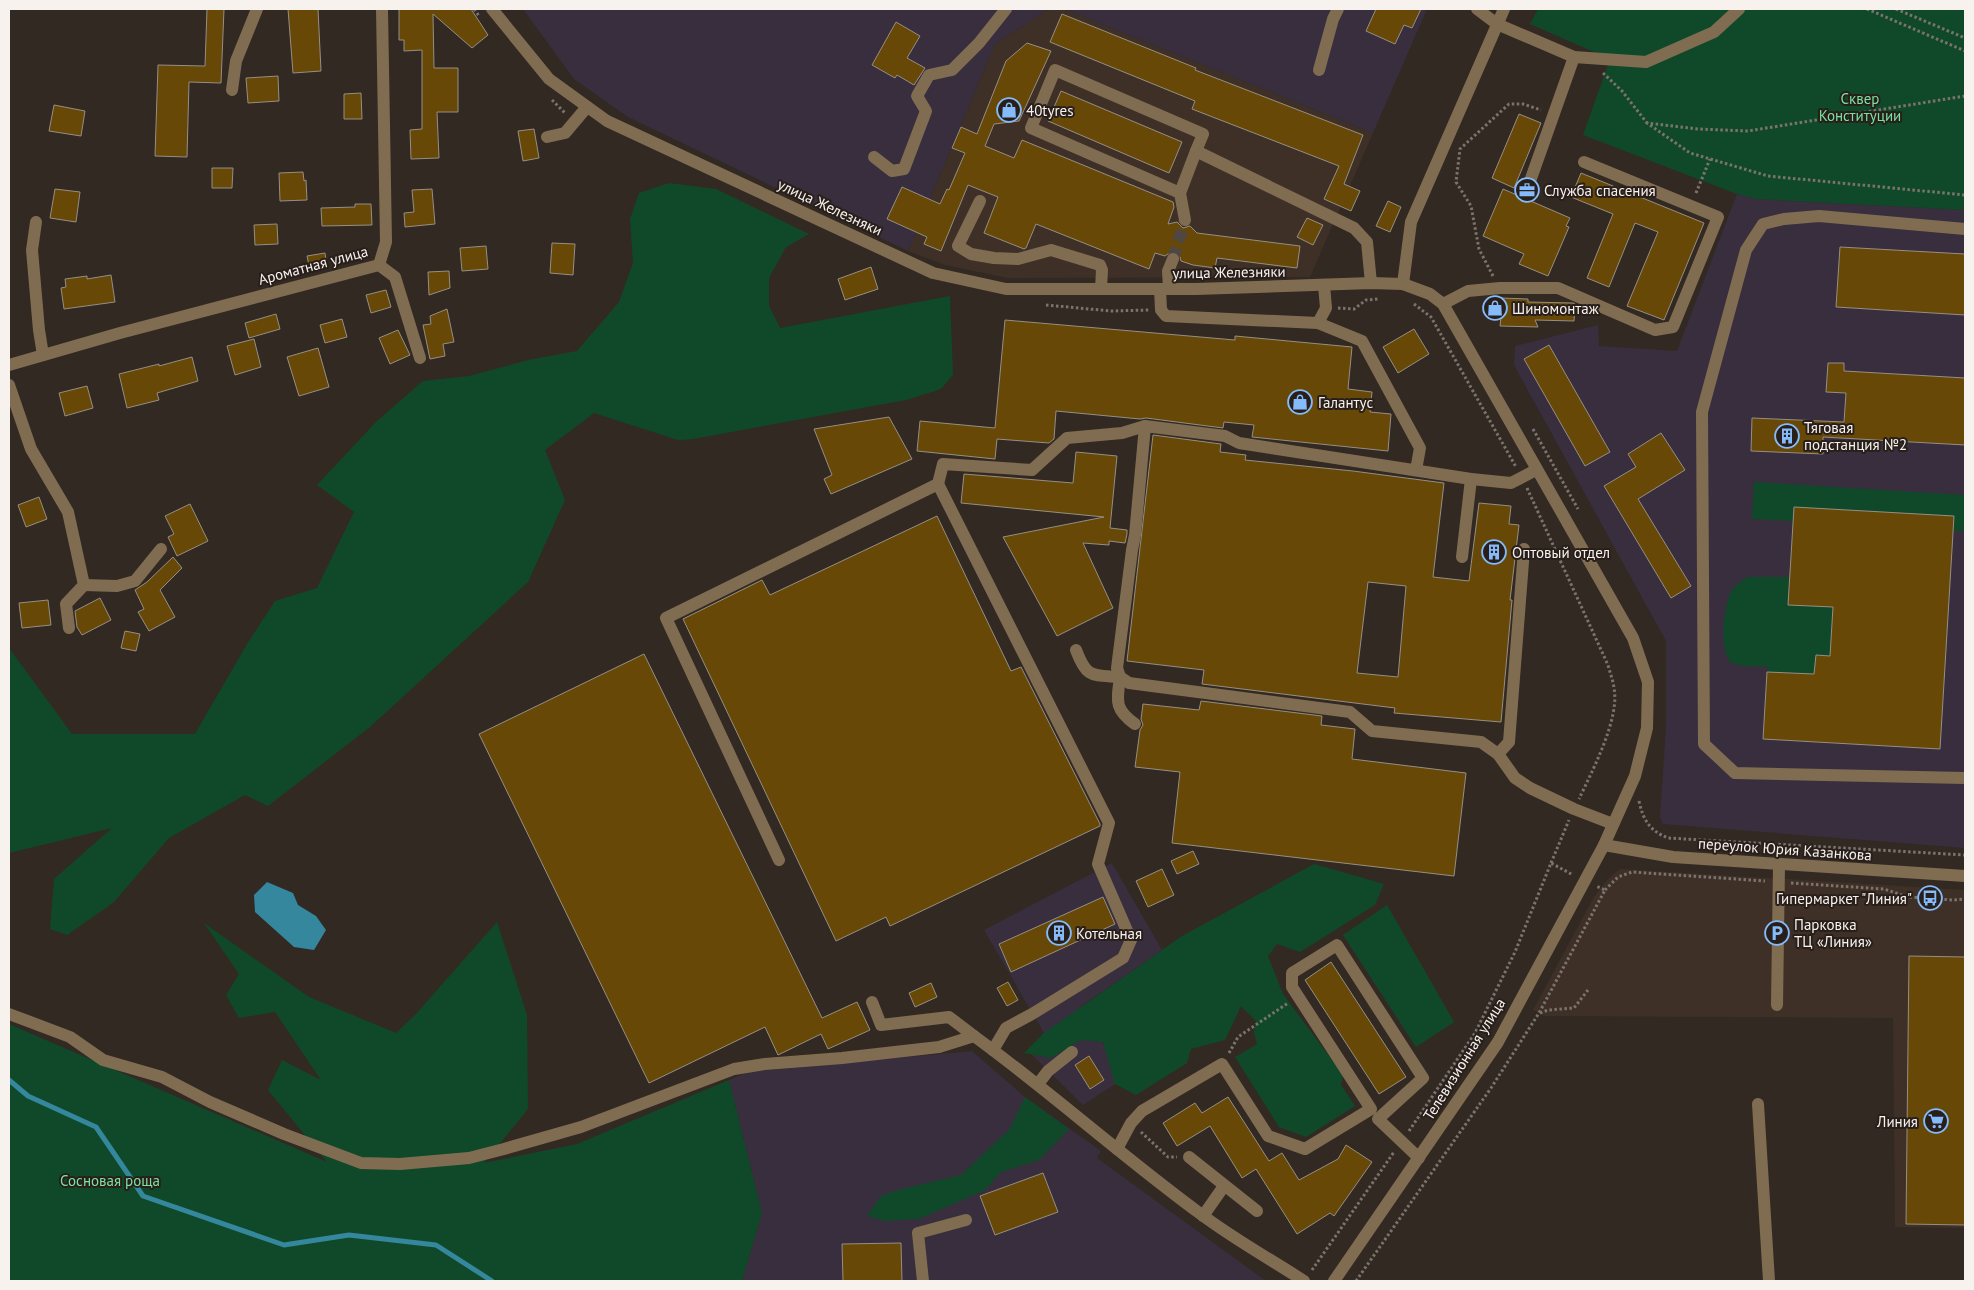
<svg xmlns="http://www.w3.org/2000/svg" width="1974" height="1290" font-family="'PT Sans',sans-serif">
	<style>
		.built { fill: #3f3027 }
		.industrial { fill: #382e3e }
		.green { fill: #104929 }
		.water { fill: #34879c }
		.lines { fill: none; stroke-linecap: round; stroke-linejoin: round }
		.stream { stroke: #34879c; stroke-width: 5 }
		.building { fill: #674807; stroke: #958f84; fill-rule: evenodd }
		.minor-tunnel { stroke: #504741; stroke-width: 12; stroke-dasharray: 12 6; stroke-linecap: butt }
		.path { stroke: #7b746e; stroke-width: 3; stroke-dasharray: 2.5 2.5; stroke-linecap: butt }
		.minor { stroke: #806d51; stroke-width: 12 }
		.labels { text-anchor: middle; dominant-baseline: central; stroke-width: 4; stroke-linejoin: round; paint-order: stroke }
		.park-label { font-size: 15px; fill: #7ae2a0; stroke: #281f1a }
		.poi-label { font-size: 15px; fill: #f8f2ee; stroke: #281f1a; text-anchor: start }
		.street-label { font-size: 15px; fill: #f8f2ee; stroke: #281f1a }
	</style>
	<rect width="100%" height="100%" fill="#322923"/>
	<g class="built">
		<polygon points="1049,9 1064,9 1373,133 1310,277 1008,278 945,265 908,251 995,44"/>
		<polygon points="1620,869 1965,890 1965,1228 1895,1227 1893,1018 1544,1016 1533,1010 1594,897 1607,880"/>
	</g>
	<g class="industrial">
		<polygon points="523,9 1049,9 995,44 908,251 628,117 574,79"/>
		<polygon points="1064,9 1427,9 1373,133"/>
		<polygon points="1737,194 1756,199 1965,210 1965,848 1663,824 1660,817 1666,728 1666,641 1514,365 1515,346 1598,325 1599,346 1677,351"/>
		<polygon points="1112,863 1162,950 1079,1008 1126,1077 1083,1105 1032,1055 1044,1033 984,930"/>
		<polygon points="972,1051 1025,1097 1101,1151 1097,1158 1266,1281 742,1281 762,1213 729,1080 748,1072"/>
	</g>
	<g class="green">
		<polygon points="1538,9 1965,9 1965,210 1756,199 1737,194 1583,135 1610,59 1530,24"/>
		<polygon points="669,183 716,189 809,234 786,247 769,278 769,306 780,328 950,296 953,375 941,389 906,400 693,439 678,440 594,413 545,450 565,500 528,582 370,727 268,806 245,795 169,838 113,903 67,935 50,929 54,879 112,828 9,853 9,648 72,734 195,734 247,644 275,601 317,588 354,512 317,485 376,422 423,381 469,376 528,360 577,351 619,302 633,263 630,219 639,193"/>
		<polygon points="1754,482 1965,495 1965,531 1953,531 1953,516 1794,507 1793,521 1752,519"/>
		<path d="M1747,577H1789L1788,604L1833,607L1830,656L1816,655L1814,674L1767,672L1769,667C1758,666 1743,667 1734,664C1717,658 1724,602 1732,590C1735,585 1742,581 1747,577Z"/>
		<polygon points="1314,864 1384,884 1375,905 1300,952 1277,944 1268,956 1283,994 1343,1075 1341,1085 1355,1106 1306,1137 1279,1127 1235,1057 1257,1044 1254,1032 1256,1021 1241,1006 1225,1040 1191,1049 1187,1063 1136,1095 1115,1084 1103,1042 1081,1040 1051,1058 1024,1053 1044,1033 1182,936"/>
		<polygon points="1387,905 1454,1022 1416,1047 1343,935"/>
		<polygon points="497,922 527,1015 528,1109 484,1163 577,1144 729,1080 762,1213 742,1281 9,1281 9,1024 327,1162 268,1090 282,1060 321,1080 275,1012 239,1018 226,995 239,974 204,923 309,997 396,1033 416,1014"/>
		<polygon points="1025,1097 1069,1129 1039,1160 1001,1172 985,1190 919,1219 886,1221 867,1216 881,1196 902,1189 961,1175 1009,1130"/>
	</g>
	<polygon class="water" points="267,882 293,893 298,905 316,916 326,930 314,950 294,947 255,912 254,895"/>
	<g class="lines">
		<polyline class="stream" points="9,1080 28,1096 96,1127 143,1196 284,1245 349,1235 436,1245 492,1281"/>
	</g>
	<g class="building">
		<polygon points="207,9 224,9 221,83 189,82 187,157 155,156 158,65 205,66"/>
		<polygon points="288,9 318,9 321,71 293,73"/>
		<polygon points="399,9 471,9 488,35 472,48 433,14 434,68 458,68 458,112 437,112 439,158 411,159 410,130 422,129 422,50 404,51 404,40 399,40"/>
		<polygon points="1376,9 1421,9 1412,28 1404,25 1395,44 1366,31"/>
		<polygon points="1062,14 1196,68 1195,70 1363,135 1344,184 1360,191 1351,211 1324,199 1339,166 1192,109 1195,101 1050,42"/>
		<polygon points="896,22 920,36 907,58 925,68 914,85 897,75 895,78 872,65"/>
		<polygon points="1027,43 1051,51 1019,121 994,124 985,146 1014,158 1022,140 1173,202 1174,207 1168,224 1177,222 1183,228 1190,226 1197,233 1300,246 1297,268 1217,258 1215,268 1193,265 1181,261 1179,254 1172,251 1165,256 1155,253 1149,269 1036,224 1026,248 1024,249 984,233 998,197 968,185 941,251 924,244 927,237 887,219 902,187 940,204 947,189 949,190 965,153 952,148 961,127 977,134 1006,61"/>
		<polygon points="278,76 279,101 248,103 246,78"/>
		<polygon points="1061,91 1182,142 1169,173 1048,121"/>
		<polygon points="361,93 362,119 344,119 344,94"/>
		<polygon points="54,105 85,111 81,136 49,131"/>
		<polygon points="1519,114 1541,123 1514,188 1492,178"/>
		<polygon points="534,129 539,158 523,161 518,131"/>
		<polygon points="212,168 233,168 232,188 212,188"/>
		<polygon points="303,172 304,181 306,180 307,200 280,201 279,173"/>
		<polygon points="1581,173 1704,223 1664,320 1627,306 1658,232 1635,223 1609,287 1587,278 1613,214 1571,197"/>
		<polygon points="55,189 80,192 76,222 50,218"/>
		<polygon points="432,189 435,224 405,227 404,213 414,212 412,190"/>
		<polygon points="1503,189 1570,218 1566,226 1569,227 1548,276 1519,264 1524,254 1483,236"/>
		<polygon points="1388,201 1401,207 1390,232 1376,226"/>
		<polygon points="355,204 371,204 372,225 322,226 321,208 355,207"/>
		<polygon points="1307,218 1323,225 1313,245 1297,237"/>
		<polygon points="277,224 278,244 255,245 254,225"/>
		<polygon points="552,243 575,244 573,275 550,273"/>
		<polygon points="486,246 488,269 462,271 460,248"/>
		<polygon points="1840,247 1965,254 1965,315 1836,307"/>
		<polygon points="325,253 327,267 310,270 307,256"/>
		<polygon points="871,267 878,289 845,300 838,279"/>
		<polygon points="449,271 450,288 429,295 428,272"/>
		<polygon points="111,275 115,302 64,309 61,288 66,287 65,279 87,276 87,279"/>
		<polygon points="386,290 391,307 371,313 366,295"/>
		<polygon points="1501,298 1528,299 1528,302 1573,303 1575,304 1574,321 1535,320 1538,327 1500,326 1501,317 1491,316 1492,299 1501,300"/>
		<polygon points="447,309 454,342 443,344 445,356 430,359 423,325 431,324 430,316"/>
		<polygon points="276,314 280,329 249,338 245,323"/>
		<polygon points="342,319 347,337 325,343 320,325"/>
		<polygon points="1005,320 1235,340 1235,336 1352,347 1348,389 1372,392 1370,412 1391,414 1388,451 1252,437 1254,425 1224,422 1223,428 1146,418 1140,419 1056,411 1054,439 1049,443 997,439 995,459 917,451 920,421 995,428"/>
		<polygon points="1414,329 1429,354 1398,373 1383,347"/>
		<polygon points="398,330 410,355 390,364 379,338"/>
		<polygon points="254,339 261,367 235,375 227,346"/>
		<polygon points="1549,345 1610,452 1585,466 1524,359"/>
		<polygon points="318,348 329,387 299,396 287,357"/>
		<polygon points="192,357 198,381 157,393 159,400 127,408 119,374 159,364 159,366"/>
		<polygon points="1828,363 1844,363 1844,371 1965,378 1965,445 1823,437 1823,454 1751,451 1752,418 1844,422 1846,393 1826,392"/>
		<polygon points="87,386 93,408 65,416 59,393"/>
		<polygon points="889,417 912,459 831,494 824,479 832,475 814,429"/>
		<polygon points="1661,433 1685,470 1638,499 1691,586 1671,598 1604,486 1636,467 1628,454"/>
		<path d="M1153,435L1221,444L1220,452L1246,455L1245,460L1353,471L1444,483L1433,577L1469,581L1479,503L1511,506L1509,524L1519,525L1510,600H1512L1501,722L1394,713L1395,708L1202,684L1204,670L1127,661ZM1368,582L1406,586L1398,677L1357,673Z"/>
		<polygon points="1076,452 1117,456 1110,528 1127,530 1127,534 1125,543 1109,541 1109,545 1083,543 1113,608 1057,636 1003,537 1104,517 961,503 964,474 1073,483"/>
		<polygon points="39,497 47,519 26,527 18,505"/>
		<polygon points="190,504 208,541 177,556 168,537 174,534 165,516"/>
		<polygon points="1794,507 1954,516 1940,749 1763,739 1767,672 1814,674 1816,655 1830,656 1833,607 1788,605"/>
		<polygon points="937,516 1011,671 1021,667 1100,824 1100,826 890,926 886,917 836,941 683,619 762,580 770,595"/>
		<polygon points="173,557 182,568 160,590 175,617 149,631 138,612 144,609 135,590 147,582"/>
		<polygon points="100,598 111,620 82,635 77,627 75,611"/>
		<polygon points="48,600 51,625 22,628 19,603"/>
		<polygon points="125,631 140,634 136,651 121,648"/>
		<polygon points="644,654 822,1018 857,1002 870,1030 828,1049 821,1034 778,1055 765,1027 649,1083 479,734"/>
		<polygon points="1201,701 1322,716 1321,725 1355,729 1352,759 1466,773 1454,876 1172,843 1180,772 1135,767 1140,730 1143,725 1141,719 1143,704 1199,710"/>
		<polygon points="1193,851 1199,864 1177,874 1171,861"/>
		<polygon points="1162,869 1174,895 1148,907 1136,881"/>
		<polygon points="1103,897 1115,924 1011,972 999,944"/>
		<polygon points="1909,956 1965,957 1965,1225 1906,1224"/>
		<polygon points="1331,962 1406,1077 1379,1094 1305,980"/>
		<polygon points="1008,982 1018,1000 1007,1006 997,988"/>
		<polygon points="931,983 937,997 915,1007 909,993"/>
		<polygon points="1089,1056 1104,1080 1090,1089 1075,1065"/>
		<polygon points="1228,1097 1269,1161 1282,1153 1299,1180 1338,1159 1346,1145 1372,1162 1334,1216 1330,1213 1297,1234 1256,1169 1242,1178 1210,1126 1177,1146 1163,1123 1195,1103 1202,1113"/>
		<polygon points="1043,1173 1058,1212 995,1235 980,1196"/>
		<polygon points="901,1243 902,1281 843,1281 842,1244"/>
	</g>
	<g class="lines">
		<polyline class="minor-tunnel" points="1173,259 1185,220"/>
		<g class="path">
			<polyline points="474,9 479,16"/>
			<polyline points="1867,9 1965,51"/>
			<polyline points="1896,9 1965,38"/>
			<polyline points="1603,73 1622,91 1647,123"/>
			<polyline points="1965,96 1748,131 1698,129 1647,123 1690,153 1768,176 1965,195"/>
			<polyline points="552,100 565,113"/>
			<polyline points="1696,193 1710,159"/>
			<polyline points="1493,276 1479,249 1471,206 1456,182 1460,149 1509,104 1523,104 1541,110"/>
			<polyline points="1414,304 1431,317 1516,467"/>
			<polyline points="1046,305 1111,311 1149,310"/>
			<polyline points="1338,308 1354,309 1366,300 1378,299"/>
			<polyline points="1533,429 1578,509"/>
			<path d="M1527,488L1608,665C1610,673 1613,680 1614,688C1620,719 1592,771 1579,799"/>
			<path d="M1639,801C1643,820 1650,831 1668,838L1965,855"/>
			<polyline points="1551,863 1569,820"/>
			<polyline points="1791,883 1884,889 1908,897 1953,900 1965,899"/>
			<polyline points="1605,890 1618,877 1632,872 1765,881"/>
			<polyline points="1540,1013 1548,1010 1574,1008 1588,990"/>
			<polyline points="1229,1053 1238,1037 1288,1003"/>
			<polyline points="1409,1131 1475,1033 1515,952 1551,863 1573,875"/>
			<polyline points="1141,1132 1168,1157 1177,1157"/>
			<polyline points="1312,1270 1394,1152"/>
			<polyline points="1356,1281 1491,1088 1539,1013 1605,890 1596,886"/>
		</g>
		<g class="minor">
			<polyline points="492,9 549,79 607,121 933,273 1006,289 1196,289 1371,283 1403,284 1430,294 1443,304 1633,638 1648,682 1647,728 1635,776 1604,845 1498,1042 1334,1281"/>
			<polyline points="1477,9 1497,24 1574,57 1646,62 1714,32 1739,9"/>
			<polyline points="1319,70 1333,19 1338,9"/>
			<polyline points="232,90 236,61 257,9"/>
			<polyline points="547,137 565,133 587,107"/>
			<polyline points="874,157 892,171 904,169 926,111 917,96 929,75 952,70 979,43 1006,9"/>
			<polyline points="1528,187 1574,57"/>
			<polyline points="1180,193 1031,128 1055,70 1203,134 1196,151 1354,228 1367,242 1371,283"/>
			<polyline points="980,201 958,246 971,254 994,258 1018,259 1051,250 1100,265 1102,270 1101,289"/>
			<polyline points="1185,220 1180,193 1196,151"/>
			<polyline points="36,222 32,250 39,330 43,355"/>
			<polyline points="1965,229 1819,216 1784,219 1763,224 1746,250 1702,412 1704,744 1735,773 1965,778"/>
			<polyline points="379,265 395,277 420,358"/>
			<polyline points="1403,284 1411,222 1504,9"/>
			<polyline points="1160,289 1161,310 1166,316 1318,323 1326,308 1324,285"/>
			<polyline points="1169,289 1168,271 1173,259"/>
			<polyline points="1443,304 1468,291 1500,288 1558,288 1655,330 1673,327 1718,217 1584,162"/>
			<polyline points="1318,323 1362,341 1420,448 1416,470"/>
			<polyline points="9,365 120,333 379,265 386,242 382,9"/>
			<polyline points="9,385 31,449 68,512 84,585 66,604 69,628"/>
			<polyline points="1471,479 1511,483 1536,470"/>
			<polyline points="938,484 943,464 1032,470 1067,438 1122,433 1145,426"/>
			<polyline points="1462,557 1471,479 1239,443 1225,436 1145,426 1135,535 1132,550 1117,668 1120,677 1129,683 1350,712 1372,731 1481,742 1498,754 1515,778 1530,788 1574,809 1613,824"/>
			<polyline points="84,585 117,586 135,581 161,549"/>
			<path d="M1076,650C1087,679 1092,675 1120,677C1117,701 1114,709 1135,724"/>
			<polyline points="1498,754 1509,742 1524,549"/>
			<polyline points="1604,845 1673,857 1965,876"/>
			<polyline points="779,860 666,618 938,484 1109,823 1098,864 1131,940 1123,958 1032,1014 1006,1028 993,1050"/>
			<polyline points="1777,1005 1779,865"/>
			<polyline points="9,1014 70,1037 103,1060 162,1077 210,1102 284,1134 361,1163 400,1164 469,1158 504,1149 581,1127 734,1069 765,1064 842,1058 939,1047 974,1036 949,1017 881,1025 872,1002"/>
			<path d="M974,1036C1052,1093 1124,1158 1202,1215C1234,1239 1270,1259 1304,1281"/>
			<polyline points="1038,1084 1048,1071 1072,1052"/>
			<polyline points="1758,1104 1769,1281"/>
			<polyline points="1117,1149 1131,1123 1142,1111 1222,1064 1268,1136 1305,1149 1371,1109 1292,987 1292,973 1337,945 1423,1078 1378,1119 1419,1158"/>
			<polyline points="1189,1157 1257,1211"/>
			<polyline points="1203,1216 1224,1186"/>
			<polyline points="923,1281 918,1233 966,1220"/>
		</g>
	</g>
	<defs>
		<g id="shop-ring" transform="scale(1.25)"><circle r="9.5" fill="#281f1a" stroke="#85bbfb" stroke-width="1.5"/><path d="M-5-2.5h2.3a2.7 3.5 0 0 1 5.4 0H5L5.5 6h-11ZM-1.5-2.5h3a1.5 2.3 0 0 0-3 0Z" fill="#85bbfb"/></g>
		<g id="office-ring" transform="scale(1.25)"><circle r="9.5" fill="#281f1a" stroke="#85bbfb" stroke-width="1.5"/><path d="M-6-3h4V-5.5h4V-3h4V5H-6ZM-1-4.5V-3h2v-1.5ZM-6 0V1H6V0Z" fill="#85bbfb"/></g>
		<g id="building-ring" transform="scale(1.25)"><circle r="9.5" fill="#281f1a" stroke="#85bbfb" stroke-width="1.5"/><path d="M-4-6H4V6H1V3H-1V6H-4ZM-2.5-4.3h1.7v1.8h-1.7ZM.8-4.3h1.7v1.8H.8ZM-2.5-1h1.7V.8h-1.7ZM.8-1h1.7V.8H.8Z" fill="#85bbfb"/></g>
		<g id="bus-ring" transform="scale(1.25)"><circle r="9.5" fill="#281f1a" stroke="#85bbfb" stroke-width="1.5"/><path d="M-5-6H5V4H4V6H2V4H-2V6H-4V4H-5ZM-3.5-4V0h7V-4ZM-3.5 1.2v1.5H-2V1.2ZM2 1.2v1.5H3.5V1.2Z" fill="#85bbfb"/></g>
		<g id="parking-ring" transform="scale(1.25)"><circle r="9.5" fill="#281f1a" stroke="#85bbfb" stroke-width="1.5"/><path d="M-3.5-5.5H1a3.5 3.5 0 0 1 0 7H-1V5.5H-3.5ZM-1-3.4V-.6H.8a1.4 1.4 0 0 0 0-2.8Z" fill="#85bbfb"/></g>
		<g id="supermarket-ring" transform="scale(1.25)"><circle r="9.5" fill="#281f1a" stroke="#85bbfb" stroke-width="1.5"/><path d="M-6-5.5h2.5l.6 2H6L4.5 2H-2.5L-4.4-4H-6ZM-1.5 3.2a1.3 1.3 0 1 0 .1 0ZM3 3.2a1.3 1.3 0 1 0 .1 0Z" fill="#85bbfb"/></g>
	</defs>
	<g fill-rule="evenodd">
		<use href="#shop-ring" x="1009" y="110"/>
		<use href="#office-ring" x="1527" y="190"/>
		<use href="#shop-ring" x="1495" y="308"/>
		<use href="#shop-ring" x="1300" y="402"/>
		<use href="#building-ring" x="1787" y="436"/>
		<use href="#building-ring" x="1494" y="552"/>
		<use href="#bus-ring" x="1930" y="898"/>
		<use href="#building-ring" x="1059" y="933"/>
		<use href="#parking-ring" x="1777" y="933"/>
		<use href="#supermarket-ring" x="1936" y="1121"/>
	</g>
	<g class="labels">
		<g class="park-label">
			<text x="1860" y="98">Сквер<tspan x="1860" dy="17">Конституции</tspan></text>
			<text x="110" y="1180">Сосновая роща</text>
		</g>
		<g class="poi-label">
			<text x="1026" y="110">40tyres</text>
			<text x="1544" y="190">Служба спасения</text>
			<text x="1512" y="308">Шиномонтаж</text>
			<text x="1318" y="402">Галантус</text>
			<text x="1804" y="427">Тяговая<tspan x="1804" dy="17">подстанция №2</tspan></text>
			<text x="1512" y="552">Оптовый отдел</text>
			<text x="1912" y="898" text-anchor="end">Гипермаркет "Линия"</text>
			<text x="1794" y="924">Парковка<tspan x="1794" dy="17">ТЦ «Линия»</tspan></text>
			<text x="1076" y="933">Котельная</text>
			<text x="1918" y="1121" text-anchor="end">Линия</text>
		</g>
		<g class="street-label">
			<text transform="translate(830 207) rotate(25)">улица Железняки</text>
			<text transform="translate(313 265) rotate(-15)">Ароматная улица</text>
			<text transform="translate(1229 272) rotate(-1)">улица Железняки</text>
			<text transform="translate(1785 849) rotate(4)">переулок Юрия Казанкова</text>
			<text transform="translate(1464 1059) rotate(-58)">Телевизионная улица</text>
		</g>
	</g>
	<rect width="1974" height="1290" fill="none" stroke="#f8f2ee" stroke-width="20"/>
</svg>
